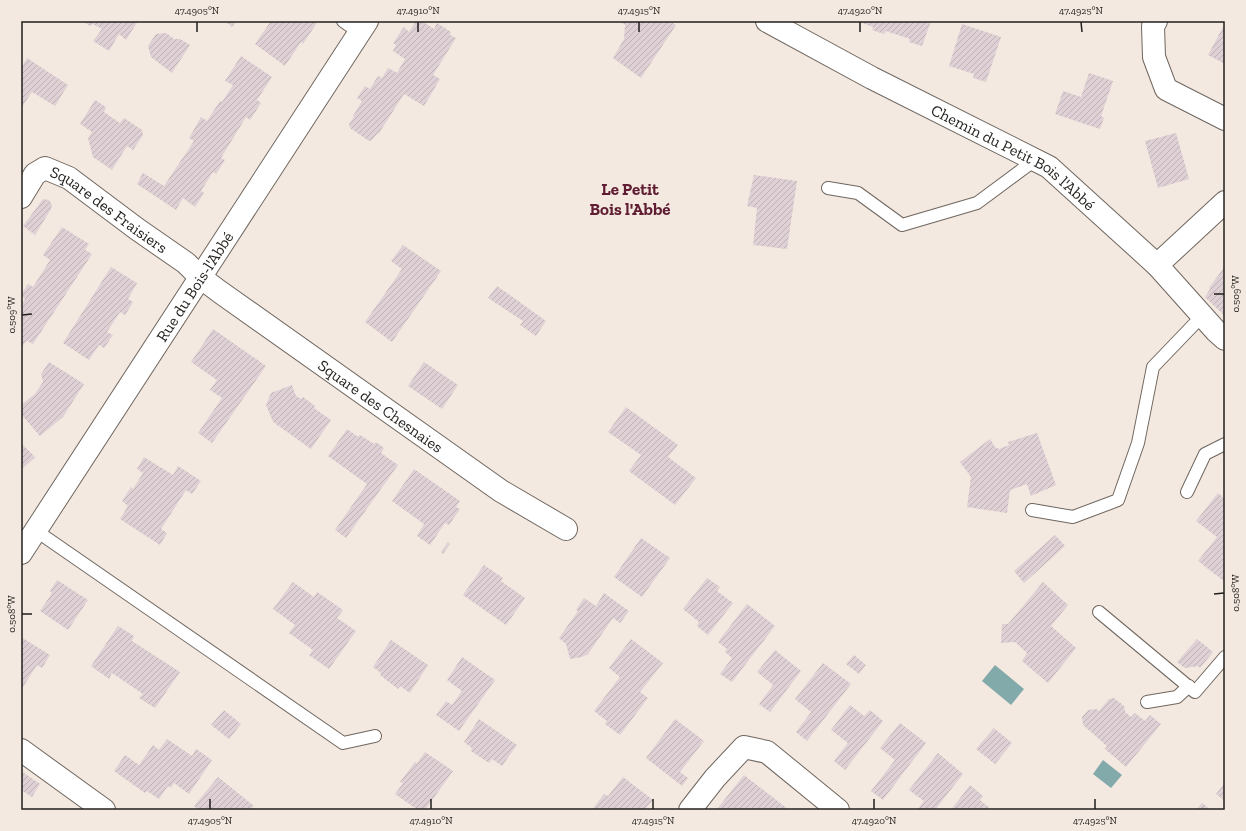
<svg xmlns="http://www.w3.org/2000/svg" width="1246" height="831" font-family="'Zilla Slab',serif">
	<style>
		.water { fill: #82aaaa }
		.building { fill: url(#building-hatch) }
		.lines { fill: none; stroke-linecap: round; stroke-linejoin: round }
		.lane-casing { stroke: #6f665f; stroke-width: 14 }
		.street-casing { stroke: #6f665f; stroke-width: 24 }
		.lane { stroke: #fff; stroke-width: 12 }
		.street { stroke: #fff; stroke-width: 22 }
		.ticks { fill: none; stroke: #211e1b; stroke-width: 1.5 }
		.labels { text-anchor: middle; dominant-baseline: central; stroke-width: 3; stroke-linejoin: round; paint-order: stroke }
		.street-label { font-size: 16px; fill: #211e1b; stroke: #f3e9e0 }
		.neighbourhood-label { font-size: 17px; font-weight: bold; fill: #5f1c32; stroke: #f3e9e0 }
		.neatline { fill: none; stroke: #211e1b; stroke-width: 1.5 }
		.ticks-label { font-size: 10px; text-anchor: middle; fill: #211e1b }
	</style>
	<defs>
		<pattern id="building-hatch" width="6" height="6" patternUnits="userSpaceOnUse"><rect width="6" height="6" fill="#ded0d4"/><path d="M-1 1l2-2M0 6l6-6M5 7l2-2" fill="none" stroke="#beb2b5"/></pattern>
	</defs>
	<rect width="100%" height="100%" fill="#f3e9e0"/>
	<g class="water">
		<polygon points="995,665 1024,689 1011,705 982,681"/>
		<polygon points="1103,760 1122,775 1111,788 1093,774"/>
	</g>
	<g class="building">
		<polygon points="82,21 138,21 126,40 119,34 109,51 93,41 102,29 93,24 90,26"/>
		<polygon points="225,21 236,21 232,27"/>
		<polygon points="271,21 318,21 303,44 301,42 285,66 255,44"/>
		<polygon points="416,21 422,21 434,29 437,23 451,32 450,35 456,38 433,75 440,79 424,106 404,94 379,133 378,133 372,140 369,141 350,128 349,124 354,117 353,116 362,101 357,98 365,86 370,89 378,76 382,78 388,68 397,73 405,59 393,51 396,45 393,43 404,27 409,32"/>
		<polygon points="619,21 669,21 676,25 641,78 613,58 624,39 625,25"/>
		<polygon points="857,21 931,21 922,46 909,42 910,39 886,31 884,34 872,30 873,27"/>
		<polygon points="962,24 1001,37 986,82 973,78 974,74 949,66"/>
		<polygon points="1223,27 1225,28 1225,64 1208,55"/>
		<polygon points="166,33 174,39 180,39 190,45 172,73 151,57 148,46 156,34"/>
		<polygon points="241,56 272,77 257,100 261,103 250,120 246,117 221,158 225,160 216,174 213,172 201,191 204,193 195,207 183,198 176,210 137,184 143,173 164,186 194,141 189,138 201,117 207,121 220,101 222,102 233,85 225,81"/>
		<polygon points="27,58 68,85 55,106 32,92 22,107 21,106 21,68"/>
		<polygon points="1089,73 1113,81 1101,116 1104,118 1100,129 1055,114 1063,91 1081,97"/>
		<polygon points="95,100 106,107 104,112 120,123 124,118 142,130 143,135 133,150 127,146 112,170 93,157 88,138 92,132 80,124"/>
		<polygon points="1176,133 1189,179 1158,188 1145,141"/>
		<polygon points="754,175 797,181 787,249 753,245 757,208 747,206"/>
		<polygon points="43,199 49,200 52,205 51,209 35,235 23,226"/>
		<polygon points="62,227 89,244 85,250 92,254 33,344 27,341 21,347 21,305 25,299 21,295 28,284 33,287 50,260 43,255"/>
		<polygon points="403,245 441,271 392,342 365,322 402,269 391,261"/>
		<polygon points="1225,266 1225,316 1205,297 1210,289 1209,288"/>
		<polygon points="111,267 137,283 128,299 133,302 125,315 120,312 107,332 113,335 104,348 99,345 89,360 63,343"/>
		<polygon points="497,286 546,321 536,336 520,325 523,321 488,298"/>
		<polygon points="213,329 266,366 212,443 198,433 222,398 210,390 217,380 191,362"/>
		<polygon points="49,362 84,384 63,417 40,436 21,414 21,405 35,394 43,382 41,374"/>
		<polygon points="424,362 458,385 442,409 408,386"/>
		<polygon points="292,385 296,396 301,399 303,397 315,406 314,408 331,420 311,449 273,422 266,405 271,393"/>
		<polygon points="626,407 678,445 668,457 696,478 675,505 629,471 641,455 608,432"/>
		<polygon points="347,429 358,437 360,435 374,444 376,442 384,448 381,453 398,465 346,538 335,530 367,484 328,456"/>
		<polygon points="1037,433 1056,485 1031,496 1027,484 1010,490 1007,513 967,507 971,477 960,462 990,439 995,447 999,449 1009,445 1008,442"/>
		<polygon points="21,443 35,457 21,470"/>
		<polygon points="144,457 173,475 178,466 201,481 192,494 186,490 161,529 167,533 160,545 120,519 128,506 122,501 131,487 133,489 143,473 137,469"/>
		<polygon points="414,469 460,501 456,507 460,509 449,525 445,523 430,545 417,536 424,524 392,501"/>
		<polygon points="1218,493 1225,499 1225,582 1198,561 1217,537 1196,521"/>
		<polygon points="1055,535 1065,546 1024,583 1014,571"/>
		<polygon points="641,538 670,558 642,597 614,577"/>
		<polygon points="448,542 450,544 443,554 441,552"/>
		<polygon points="484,565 503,578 501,581 525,598 506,625 463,595"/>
		<polygon points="707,578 720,587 717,591 733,603 708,635 697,626 699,622 683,609"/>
		<polygon points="57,580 88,600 68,630 40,611 52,593 50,591"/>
		<polygon points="293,582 314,597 317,592 343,610 337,618 356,631 329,669 309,655 313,650 289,633 295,625 273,609"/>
		<polygon points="1043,582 1068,605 1051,626 1076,648 1048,683 1022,661 1027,653 1015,642 1001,643 1002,624 1008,624"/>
		<polygon points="604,593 629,611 620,623 613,618 588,654 582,657 570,659 566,644 559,638 578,611 576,610 584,598 596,606"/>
		<polygon points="747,604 775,626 732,682 720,674 732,658 725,652 727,649 718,642"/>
		<polygon points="118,626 134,636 132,641 180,672 155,708 139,698 143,694 112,673 109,679 91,666"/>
		<polygon points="21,637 50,655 42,668 37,665 21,690"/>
		<polygon points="631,639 663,663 640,692 648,698 620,735 605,724 607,721 594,711 620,677 609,668"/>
		<polygon points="1197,639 1213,652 1200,668 1198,666 1185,668 1177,662"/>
		<polygon points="391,640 428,665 410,693 400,686 398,689 380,675 381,673 373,667"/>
		<polygon points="775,650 801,671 770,712 759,704 773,685 757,672"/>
		<polygon points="854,655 866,665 859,674 846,664"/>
		<polygon points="462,657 495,680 459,731 436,715 446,701 452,705 462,691 447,680"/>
		<polygon points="823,663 851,684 807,741 796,732 811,712 795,699"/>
		<polygon points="1114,698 1124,706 1125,712 1131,717 1135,713 1145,721 1150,715 1161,724 1126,767 1105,749 1107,746 1083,725 1082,717 1088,710 1096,709 1099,711 1109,699"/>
		<polygon points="850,705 864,716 870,710 883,721 845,770 834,761 848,743 831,730"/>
		<polygon points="224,710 241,724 229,739 211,725"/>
		<polygon points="479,719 517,745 502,766 492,759 489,763 471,751 472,748 464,742"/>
		<polygon points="675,719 704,741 680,772 688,778 682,786 646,758"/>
		<polygon points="900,723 926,743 883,800 871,791 895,760 880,748"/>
		<polygon points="994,728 1012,743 995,764 976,749"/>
		<polygon points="167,739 192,756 196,749 212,760 189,794 174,783 171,788 168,786 159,799 147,791 145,793 114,771 125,755 139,765 153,745 159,750"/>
		<polygon points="425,752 453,771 425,810 418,810 395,794 403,783 400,782 415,762 417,763"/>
		<polygon points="938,753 963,774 935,810 917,810 924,801 909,790"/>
		<polygon points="21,771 40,784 32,797 21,790"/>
		<polygon points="744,775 775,799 789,810 718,810 717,809"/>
		<polygon points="218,777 254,806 252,807 255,810 199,810 194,806"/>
		<polygon points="623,777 653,800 644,810 592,810 604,794 608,796"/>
		<polygon points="1225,783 1225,801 1216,794"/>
		<polygon points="970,785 983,796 980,800 992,810 951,810"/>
		<polygon points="1202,803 1211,810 1196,810"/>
	</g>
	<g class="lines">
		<g class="lane-casing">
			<g id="lane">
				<polyline points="343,21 360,33"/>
				<polyline points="828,188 858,193 902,225 977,203 1035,160"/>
				<polyline points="1187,492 1205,454 1225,444"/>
				<polyline points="1032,510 1073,517 1118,500 1138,443 1153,367 1202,316"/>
				<polyline points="35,530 343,743 375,736"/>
				<polyline points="1099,612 1195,692 1225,657"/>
				<polyline points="1147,702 1177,697 1189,686"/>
			</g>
		</g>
		<g class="street-casing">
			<g id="street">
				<path id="s1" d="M767,21L872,78L1049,167L1157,265L1216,331L1225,339"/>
				<polyline points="1156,21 1153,26 1154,57 1166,89 1225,119"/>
				<path id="s2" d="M21,197L35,174L45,168L69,178L137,229L186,263L200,277L220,292L501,491L566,529"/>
				<polyline points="1157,265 1225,202"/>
				<path id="s3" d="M21,553L367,21"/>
				<polyline points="21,750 104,810"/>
				<polyline points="690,810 715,778 744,747 767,752 838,810"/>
			</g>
		</g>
		<use href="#lane" class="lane"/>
		<use href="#street" class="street"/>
	</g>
	<path class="ticks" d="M197,22V32M418,22V32M639,22V32M860,22V32M1081,22L1082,32M1214,294H1224M22,315L32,314M1214,594L1224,593M22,614H32M210,799V809M431,799V809M653,799V809M874,799V809M1095,799V809"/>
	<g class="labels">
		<g class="street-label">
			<text stroke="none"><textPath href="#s1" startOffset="282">Chemin du Petit Bois l'Abbé</textPath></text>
			<text stroke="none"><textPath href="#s2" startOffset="115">Square des Fraisiers</textPath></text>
			<text stroke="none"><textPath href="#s3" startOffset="318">Rue du Bois-l'Abbé</textPath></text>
			<text stroke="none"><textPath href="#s2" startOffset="451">Square des Chesnaies</textPath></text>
		</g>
		<g class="neighbourhood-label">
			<text x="630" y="189">Le Petit<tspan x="630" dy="20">Bois l'Abbé</tspan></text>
		</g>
	</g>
	<rect width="1246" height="831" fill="none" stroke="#f3e9e0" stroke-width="44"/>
	<rect x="22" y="22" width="1202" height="787" class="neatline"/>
	<g class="ticks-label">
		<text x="197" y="14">47.4905°N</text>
		<text x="418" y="14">47.4910°N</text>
		<text x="639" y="14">47.4915°N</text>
		<text x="860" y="14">47.4920°N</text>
		<text x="1081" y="14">47.4925°N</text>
		<text transform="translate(1235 294) rotate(-90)" y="4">0.509°W</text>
		<text transform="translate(11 315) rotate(-90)" y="4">0.509°W</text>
		<text transform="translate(1235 593) rotate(-90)" y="4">0.508°W</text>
		<text transform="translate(11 614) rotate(-90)" y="4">0.508°W</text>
		<text x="210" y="824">47.4905°N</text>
		<text x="431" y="824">47.4910°N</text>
		<text x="653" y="824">47.4915°N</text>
		<text x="874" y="824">47.4920°N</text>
		<text x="1095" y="824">47.4925°N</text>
	</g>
</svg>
